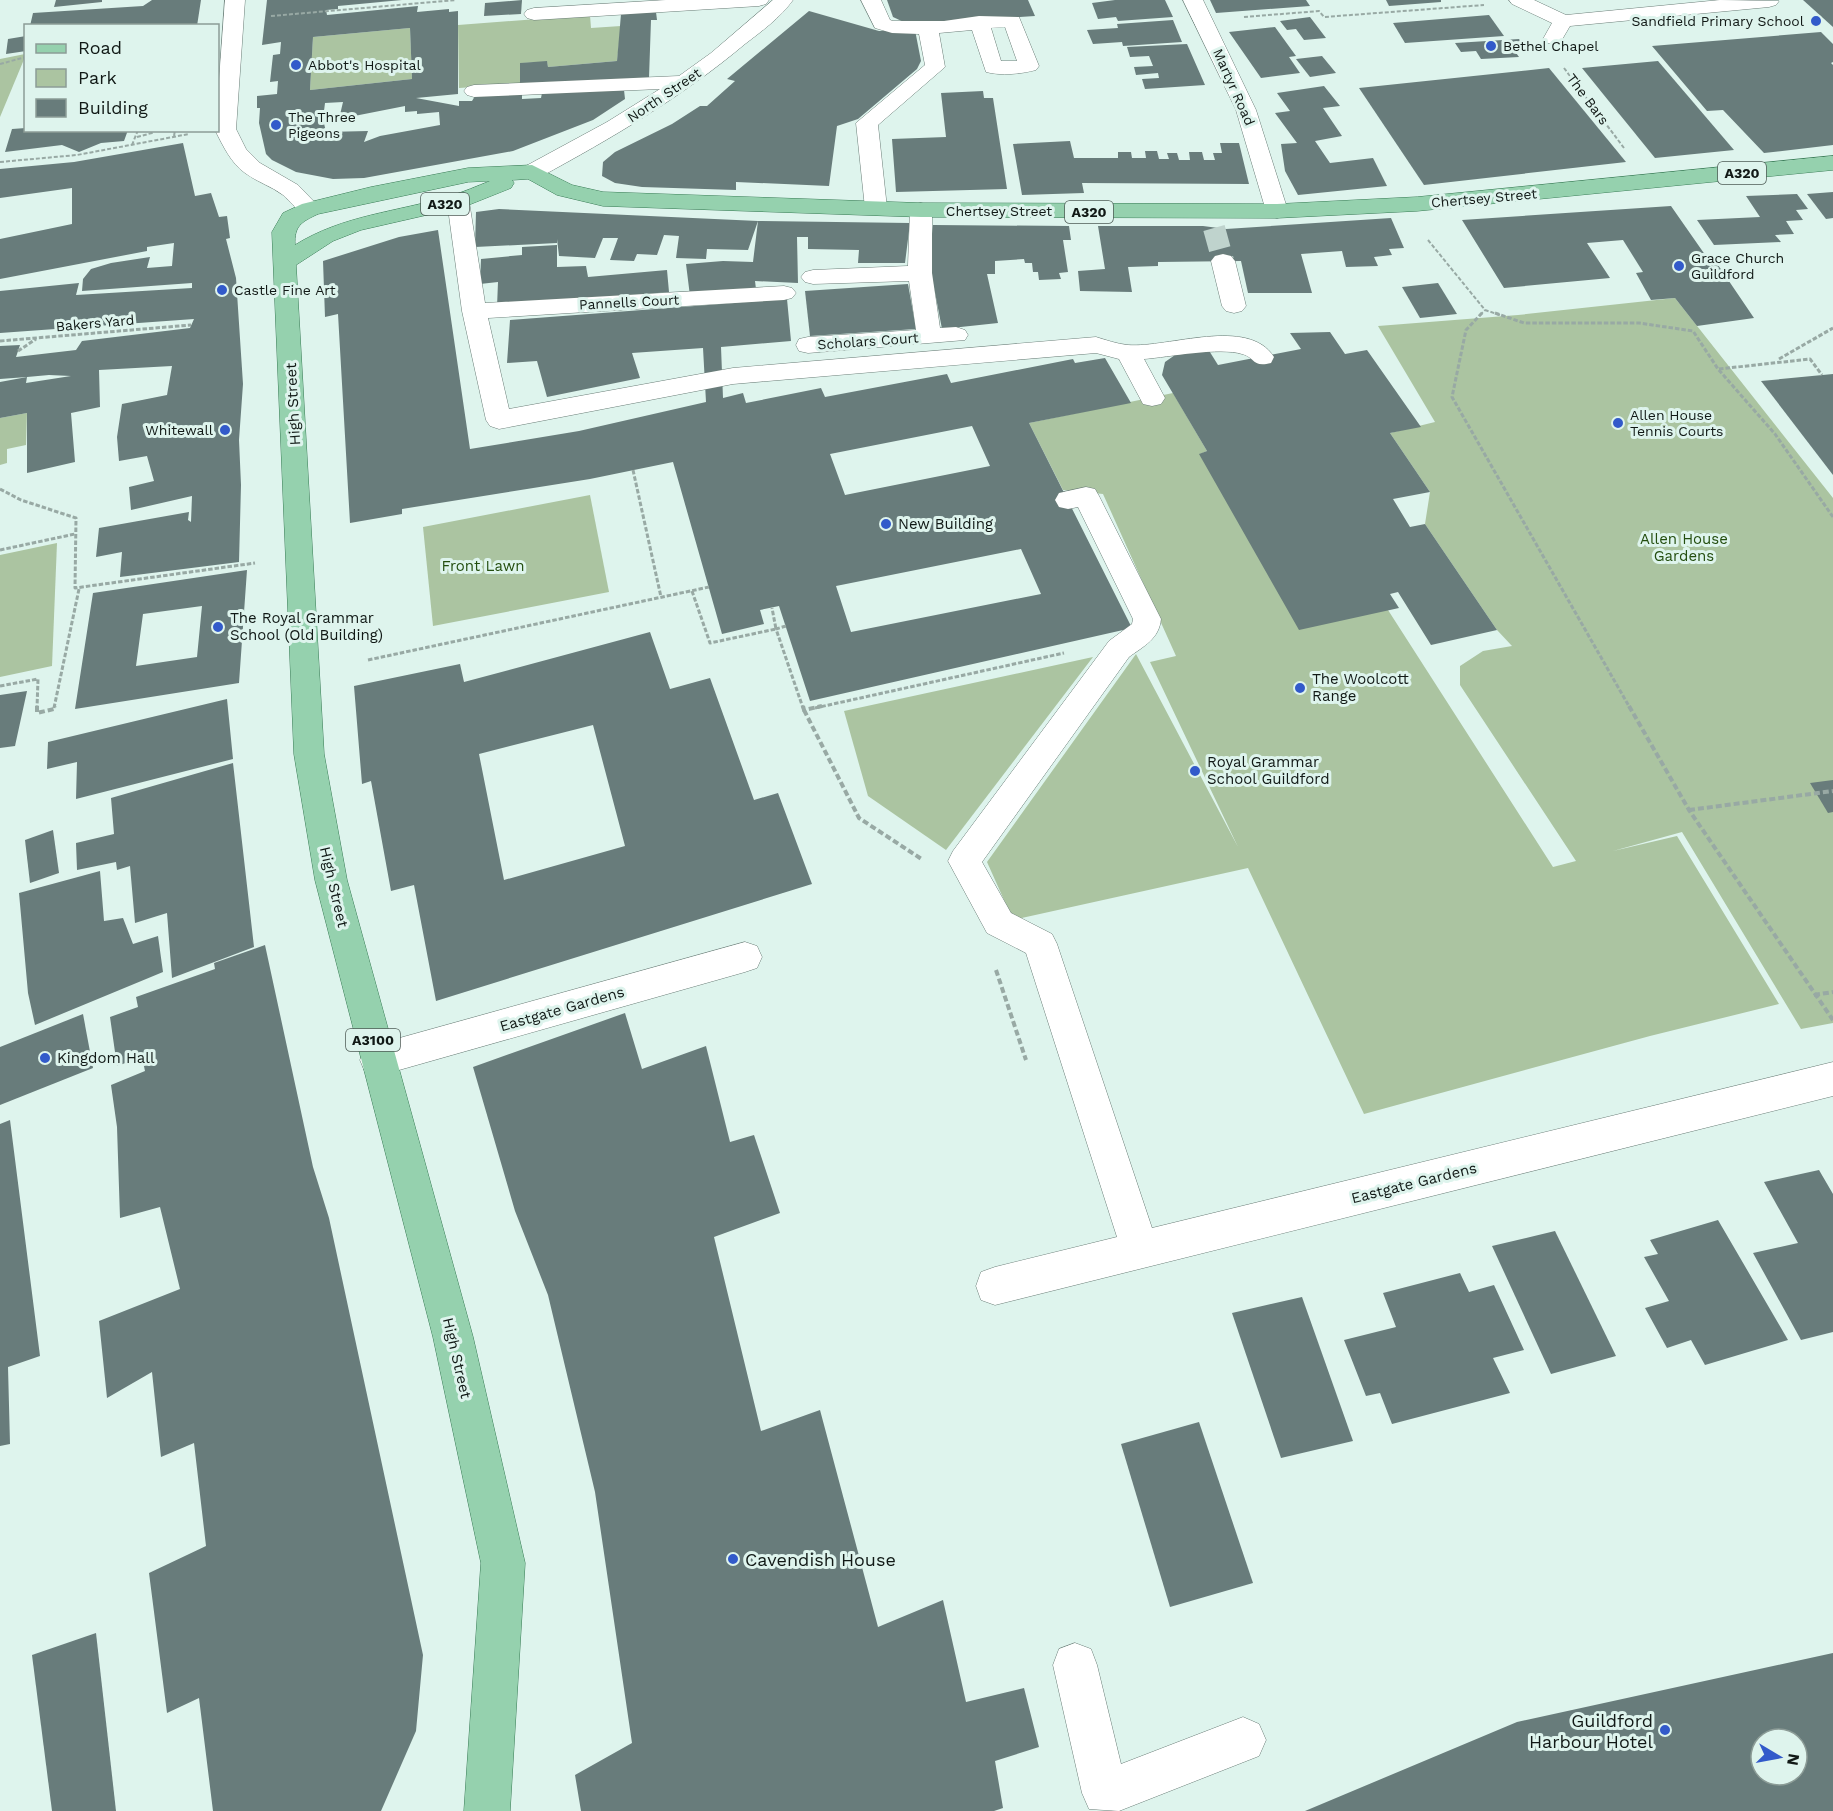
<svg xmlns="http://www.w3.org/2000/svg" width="1833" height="1811" font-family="'Work Sans',sans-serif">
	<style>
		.green { fill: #abc4a1 }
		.building { fill: #687c7b; fill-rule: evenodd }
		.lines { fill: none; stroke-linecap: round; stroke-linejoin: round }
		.minor-tunnel { stroke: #bfd3cd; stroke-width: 22; stroke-dasharray: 22 10; stroke-linecap: butt }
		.minor-casing { stroke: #6b7e78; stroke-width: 1 }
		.major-casing { stroke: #397c56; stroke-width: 1 }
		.path-far2 { stroke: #98a9a4; stroke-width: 2; stroke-dasharray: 4 2; stroke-linecap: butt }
		.path-far1 { stroke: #98a9a4; stroke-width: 3; stroke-dasharray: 4.5 2; stroke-linecap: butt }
		.path { stroke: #98a9a4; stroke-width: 4; stroke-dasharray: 6 3; stroke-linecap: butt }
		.minor { fill: #fff; fill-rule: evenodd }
		.major { fill: #95d1ae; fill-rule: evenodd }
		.poi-dot { fill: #325aca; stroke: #def4ed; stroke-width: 2 }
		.labels { text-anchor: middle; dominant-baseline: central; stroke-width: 6; stroke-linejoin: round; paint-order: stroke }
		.far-poi-label { font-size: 14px; fill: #111916; stroke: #def4ed; text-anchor: start }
		.far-street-label { font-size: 14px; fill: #111916; stroke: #def4ed }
		.shield { fill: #def4ed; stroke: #4e5b56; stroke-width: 1.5 }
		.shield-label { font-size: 14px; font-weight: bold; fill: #111916 }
		.street-label { font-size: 15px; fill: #111916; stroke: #def4ed }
		.poi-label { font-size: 15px; fill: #111916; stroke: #def4ed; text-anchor: start }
		.park-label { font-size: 15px; fill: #244e0f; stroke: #def4ed }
		.near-poi-label { font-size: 18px; fill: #111916; stroke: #def4ed; text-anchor: start }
	</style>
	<rect width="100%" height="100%" fill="#def4ed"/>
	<g class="green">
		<polygon points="590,15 591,28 621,26 617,61 548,67 547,62 521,63 520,84 459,88 458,25"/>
		<polygon points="410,28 412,79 310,90 313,37"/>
		<polygon points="25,54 25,57 0,117 0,59"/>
		<polygon points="1675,298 1833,498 1833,1023 1801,1029 1682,832 1613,851 1677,836 1779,1004 1650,1036 1364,1114 1248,868 1013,920 987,862 1136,654 1238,847 1150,662 1176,656 1103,494 1063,490 1029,423 1173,393 1207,451 1200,454 1388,610 1553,867 1576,861 1460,685 1460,666 1483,651 1512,646 1497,630 1425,524 1430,492 1390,433 1435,422 1378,326 1518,315"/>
		<polygon points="27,413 26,445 7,449 7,463 0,465 0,418"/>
		<polygon points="590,495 609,592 433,626 423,527"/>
		<polygon points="57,543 52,666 0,677 0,555"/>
		<polygon points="1093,657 946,850 868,796 844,711"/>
	</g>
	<g class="building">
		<polygon points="56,0 102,0 102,2 54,7"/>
		<polygon points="152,0 201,0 197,26 30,26 33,13 143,6"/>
		<path d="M267,0H402L338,6V9L326,10L327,15L418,6L417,12L449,9V12L458,11V94L416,98L459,106V101H472L475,96L522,94V99L541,98L542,93L624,90L625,99L593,120L513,151L364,178L333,179L296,172L272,160L266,154L259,123L260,108H257V96L277,94L278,81L270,82L273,55L280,54L281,42L262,45ZM410,28L412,79L310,90L313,37ZM343,102L339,119L405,106V112L417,111V114L439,112L440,125L380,136L364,142L368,131L326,132L323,119L325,103Z"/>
		<polygon points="522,0 521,14 484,16 485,3"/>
		<polygon points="887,0 1028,0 1035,16 908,24 893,17"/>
		<polygon points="1115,0 1165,0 1173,17 1118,21 1116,17 1098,19 1092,3"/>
		<polygon points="1210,0 1306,0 1310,6 1216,13"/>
		<polygon points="1386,0 1441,0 1441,2 1389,6"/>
		<polygon points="1803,0 1833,0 1833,27"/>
		<polygon points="809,11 879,31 915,30 921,61 917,69 858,119 837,126 829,186 736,182 736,190 642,187 615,183 602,176 603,162 615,152 672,124 700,106 707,106 735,81 727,79"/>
		<polygon points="656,12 657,20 651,20 649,78 520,84 520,63 547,61 548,67 617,61 621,14"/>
		<polygon points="1489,15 1504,36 1405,43 1393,23"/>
		<polygon points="1310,17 1326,38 1304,40 1296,29 1287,30 1280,21"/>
		<polygon points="1173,20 1182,42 1123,46 1122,42 1093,44 1087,30 1118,28 1117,24"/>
		<polygon points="1275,27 1296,56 1289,57 1300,73 1261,78 1229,32"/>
		<polygon points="1821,32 1833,44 1833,62 1831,63 1833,65 1833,145 1764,153 1723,110 1707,111 1652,46"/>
		<polygon points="26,36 26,51 6,54 8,39"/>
		<polygon points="1519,39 1526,50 1514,50 1519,57 1481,59 1476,51 1461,52 1455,43"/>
		<polygon points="1187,44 1205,85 1145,89 1142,79 1159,78 1158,73 1136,75 1134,67 1153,66 1149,56 1130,57 1127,47"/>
		<polygon points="1322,56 1336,73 1310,77 1296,59"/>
		<polygon points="1658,61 1734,150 1655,158 1582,68"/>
		<polygon points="1549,68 1626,162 1424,185 1359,88"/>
		<polygon points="1324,86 1340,106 1323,108 1342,136 1315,141 1330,163 1373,158 1387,186 1298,195 1285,171 1281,144 1297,143 1275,113 1290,111 1277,93"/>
		<polygon points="983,91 984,98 993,98 1007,189 896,192 892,139 946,137 941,93"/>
		<polygon points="26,128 26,130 128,130 124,141 101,143 79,152 62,145 5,152 12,129"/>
		<polygon points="1070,141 1074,158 1118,158 1118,152 1131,152 1132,158 1146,158 1145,151 1157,151 1159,159 1169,159 1167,153 1177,153 1179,160 1190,160 1189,152 1202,152 1204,160 1215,160 1213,153 1222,153 1220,143 1239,143 1249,184 1082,183 1084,193 1022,195 1013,144"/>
		<polygon points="183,143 195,196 211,193 219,217 227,216 230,238 226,239 236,278 243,384 239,440 241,485 239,562 120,577 122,552 96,557 99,528 189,512 188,520 191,522 192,496 131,510 129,487 154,481 147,456 119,461 117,437 122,404 167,395 172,366 99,370 100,407 71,413 75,462 27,473 27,413 0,418 0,382 27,377 26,383 71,376 49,375 27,377 0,379 0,346 20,345 16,357 76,350 82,341 190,328 194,319 0,333 0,291 79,283 76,295 192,288 192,283 82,291 83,279 91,269 111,263 150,257 147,268 172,266 174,243 147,247 147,251 0,279 0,239 72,224 72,188 0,198 0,169 74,162"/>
		<polygon points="1833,192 1833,218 1826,219 1807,194"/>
		<polygon points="1797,194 1808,209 1796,210 1803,220 1786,221 1794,234 1775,235 1781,242 1714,245 1697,220 1760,217 1746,196"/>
		<polygon points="1671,206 1708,259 1714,259 1754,318 1697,326 1675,298 1651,300 1636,273 1643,272 1623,240 1587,243 1610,278 1504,288 1462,220"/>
		<polygon points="499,209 758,221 910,223 905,263 858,263 859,250 808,249 808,237 797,237 798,283 755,281 756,289 690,296 686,264 723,261 753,262 758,221 748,250 707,249 706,259 676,258 679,236 664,235 657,255 637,254 634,261 610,260 618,238 603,238 595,258 559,256 557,239 557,243 475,247 476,212"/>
		<polygon points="1391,218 1404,248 1389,249 1392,255 1374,257 1378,266 1346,267 1342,251 1301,254 1312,293 1248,293 1241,261 1158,262 1158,266 1128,267 1132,292 1080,291 1078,271 1105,269 1098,226 1203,226 1226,229"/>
		<polygon points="933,225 1069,226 1071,240 1063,240 1068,272 1059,273 1061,279 1039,280 1038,272 1033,272 1032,263 1025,263 1024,259 995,261 995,274 987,274 998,323 942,329 929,261"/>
		<path d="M438,230L470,449L579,431L706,402L703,348L632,353L640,378L547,397L537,361L507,363L510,320L787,299L791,341L721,347L723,398L743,393L746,403L821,388L825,397L947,374L951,383L1073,359L1075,363L1105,358L1131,403L1029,423L1132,628L810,701L779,606L760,610L764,624L722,634L673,462L590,479L402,509V514L350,523L338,314L325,317L323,261L399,237ZM972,426L990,466L845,495L830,454ZM1021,549L1041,594L851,632L836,586Z"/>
		<polygon points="557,245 557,267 586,266 588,277 667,270 669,292 497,307 498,282 480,284 481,259 522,255 522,247"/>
		<polygon points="1438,283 1457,314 1420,318 1402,287"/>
		<polygon points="908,284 916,329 810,336 805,291"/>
		<polygon points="1330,332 1345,354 1367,350 1421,427 1390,433 1430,492 1393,499 1410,527 1425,524 1497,630 1431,645 1398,592 1390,594 1399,608 1299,630 1199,454 1207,451 1162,375 1165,362 1175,355 1208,349 1218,365 1301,349 1290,333"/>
		<polygon points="1833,374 1833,475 1761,381"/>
		<path d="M247,570L239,683L75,709L93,593ZM202,606L197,657L136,666L143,614Z"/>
		<path d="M650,632L670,689L710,678L754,800L778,793L812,884L436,1001L414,885L391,891L371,781L362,784L354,686L460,664L464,682ZM593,725L625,846L504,880L479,754Z"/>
		<polygon points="27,691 15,746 0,748 0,695"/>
		<polygon points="227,699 233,759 76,799 77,762 47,769 48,742"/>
		<polygon points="233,763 254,947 172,978 167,913 135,923 130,866 117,870 116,862 77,870 76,843 114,834 111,798"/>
		<polygon points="1833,780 1833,812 1828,813 1810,783"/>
		<polygon points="53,830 59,873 30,883 25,840"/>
		<polygon points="100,871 104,921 123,918 133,944 158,936 163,972 35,1025 28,993 19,893"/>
		<polygon points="265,945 313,1167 329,1218 423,1655 416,1731 381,1811 213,1811 199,1698 167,1713 149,1573 206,1546 194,1443 161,1457 152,1372 107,1398 99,1321 180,1289 160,1207 120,1218 117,1127 111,1085 145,1071 142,1057 117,1066 110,1017 138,1007 136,997 215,969 214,963"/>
		<polygon points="625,1013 642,1069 706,1046 730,1142 754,1135 780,1213 714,1237 761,1431 820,1410 878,1627 943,1600 966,1702 1024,1688 1039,1747 995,1761 1003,1808 994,1811 581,1811 575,1775 632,1743 595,1492 548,1295 515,1211 473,1067"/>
		<polygon points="83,1014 93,1068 0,1105 0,1047"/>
		<polygon points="10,1120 40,1356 8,1367 10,1444 0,1446 0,1124"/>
		<polygon points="1819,1170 1833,1194 1833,1332 1801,1340 1753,1253 1798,1243 1764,1182"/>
		<polygon points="1718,1220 1788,1340 1705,1365 1691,1340 1667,1348 1645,1308 1669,1301 1644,1257 1658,1254 1650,1240"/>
		<polygon points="1555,1231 1616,1356 1551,1374 1492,1246"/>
		<polygon points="1460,1273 1469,1292 1494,1285 1524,1350 1493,1358 1510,1393 1392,1424 1380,1393 1366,1396 1344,1340 1396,1327 1383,1293"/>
		<polygon points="1302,1297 1353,1441 1281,1458 1232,1313"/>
		<polygon points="1199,1422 1253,1583 1170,1607 1121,1444"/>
		<polygon points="96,1633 116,1811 52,1811 32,1655"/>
		<path d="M1833,1653V1811H1305L1517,1722ZM1761,1739H1797V1775H1761Z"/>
	</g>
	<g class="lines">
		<polyline class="minor-tunnel" points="1214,228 1223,261"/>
		<g class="minor-casing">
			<g id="minor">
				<path d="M225,0H245L236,129L246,149L260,163L298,185L321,209L318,214C300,218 295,205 283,195C271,186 257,182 245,173C231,163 223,146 215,130H218V93Z"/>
				<polygon points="666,0 769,0 766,4 759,6 534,20 527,18 524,14 527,10 534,8"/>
				<path d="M773,0H793C780,18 762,31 745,44C682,97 612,138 540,177L532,179L524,177L521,172L524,167L607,122L660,89L474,97L467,95L464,91L467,87L474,85L679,76L711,53Z"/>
				<path d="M861,0H881L890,20L893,21H944L979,16L1019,17L1039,66L1036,70C1021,74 1001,76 986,72L972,30L939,33L945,67L878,125L887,208L884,213L876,215L868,213L865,208L856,123L925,65L919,34L892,33L875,28ZM1005,27L1017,61H1001L991,28Z"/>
				<polygon points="1183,0 1203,0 1256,110 1288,211 1285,216 1277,218 1269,216 1266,211 1236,110"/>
				<polygon points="1509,0 1534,0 1566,15 1720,0 1779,1 1776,5 1769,7 1570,26 1560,43 1546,43 1543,39 1552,23 1512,4"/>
				<path d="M458,194L466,196L469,201L485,303L784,286L792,288L796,293L792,298L784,300L488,318L509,409L733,368L1096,337C1106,340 1117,344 1128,345C1169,348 1248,316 1274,357L1271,363C1252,368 1255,357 1242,354C1220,347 1169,357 1144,359L1165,398L1161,404L1152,406L1143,404L1119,359L1096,353L733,384L499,429L490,426L486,420L462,311L447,201L450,196Z"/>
				<polygon points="921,203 929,205 932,210 932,273 940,328 956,327 965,330 968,335 965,340 808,353 799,351 796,345 799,339 808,337 916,330 909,281 813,284 805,282 801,277 805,272 813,270 908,266 910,210 913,205"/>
				<polygon points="1223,254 1231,256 1235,261 1246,306 1242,311 1234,313 1226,311 1222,306 1211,261 1215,256"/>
				<path d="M1086,487L1095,489L1099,496L1161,619C1159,639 1144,646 1129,657L982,862L1011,913L1052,934L1057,944L1152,1228L1833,1062V1096L995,1305L981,1300L976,1286L981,1272L995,1267L1117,1237L1026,953L987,933L948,861L953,851L1109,641L1132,624L1133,619L1078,507L1068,509L1059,507L1055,500L1059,493Z"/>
				<polygon points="745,942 757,946 762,957 757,968 745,972 378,1076 365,1072 360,1060 365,1048 378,1044"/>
				<polygon points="1075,1643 1091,1649 1097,1665 1121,1764 1243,1717 1259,1724 1266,1740 1259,1756 1119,1811 1089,1809 1082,1793 1053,1665 1059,1649"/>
			</g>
		</g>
		<g class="major-casing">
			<path id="major" d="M1833,156V170L1417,211L1277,218L921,217L603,206L557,195L528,179L512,180L514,183L511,188L466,206L361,230L333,241L296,265L324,754L347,880L473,1337L525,1563L510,1811H464L481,1563L433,1337L315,880L294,754L272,232L283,213L302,204L371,187L468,168L532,165L572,185L603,192L921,203L1277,204L1417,197ZM490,181C477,186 464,192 450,196C397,212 343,215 295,245C294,226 301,222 318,214L468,182Z"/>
		</g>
		<g class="path-far2">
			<polyline points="271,16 456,0"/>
			<polyline points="1244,17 1319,11 1324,17 1484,5"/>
			<polyline points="0,64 26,57"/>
			<polyline points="1564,68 1624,148"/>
			<polyline points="174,136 175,130"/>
			<polyline points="137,137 152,133 152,130"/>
			<polyline points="132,145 138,130"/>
			<polyline points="0,162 77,155 189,134"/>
			<polyline points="1428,240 1485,310 1500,315"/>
			<polyline points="1480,315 1485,310"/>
		</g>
		<g class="path-far1">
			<polyline points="1482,313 1466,330 1452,397 1630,708"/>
			<polyline points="1495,313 1524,323 1639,323 1693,331 1718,369 1775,434 1833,517"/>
			<polyline points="0,341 191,325"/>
			<polyline points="18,351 36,339"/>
			<polyline points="1779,359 1833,328"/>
			<polyline points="1719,369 1810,359 1822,375"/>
			<polyline points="633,470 661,597"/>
			<polyline points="0,489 21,500 76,518 75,588 255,563"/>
			<polyline points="0,550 75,534"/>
			<polyline points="692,591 710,643 776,629 772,608"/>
			<polyline points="786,626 776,629 803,708"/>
			<polyline points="368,660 709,587"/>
			<polyline points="0,686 38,679 37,708"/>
			<polyline points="54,708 79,589"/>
			<polyline points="815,708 1064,653"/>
		</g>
		<g class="path">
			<polyline points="37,706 37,713 54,709 55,706"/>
			<polyline points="803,706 804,710 822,706"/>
			<polyline points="1629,706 1689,810 1833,1020"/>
			<polyline points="804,710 859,818 923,860"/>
			<polyline points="1689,810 1833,791"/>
			<polyline points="996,970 1026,1060"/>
			<polyline points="1814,995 1833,992"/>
		</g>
		<use href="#minor" class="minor"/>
		<use href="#major" class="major"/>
	</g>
	<g class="poi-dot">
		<circle cx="1816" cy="21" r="6"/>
		<circle cx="1491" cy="46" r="6"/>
		<circle cx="296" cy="65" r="6"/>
		<circle cx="276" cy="125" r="6"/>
		<circle cx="1679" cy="266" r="6"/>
		<circle cx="222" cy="290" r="6"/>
		<circle cx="1618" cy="423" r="6"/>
		<circle cx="225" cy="430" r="6"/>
		<circle cx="886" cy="524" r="6"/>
		<circle cx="218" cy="627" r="6"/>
		<circle cx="1300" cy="688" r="6"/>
		<circle cx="1195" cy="771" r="6"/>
		<circle cx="45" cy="1058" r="6"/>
		<circle cx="733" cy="1559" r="6"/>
		<circle cx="1665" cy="1730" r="6"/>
	</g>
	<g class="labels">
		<g class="far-poi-label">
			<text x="1804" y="21" text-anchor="end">Sandfield Primary School</text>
			<text x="1503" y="46">Bethel Chapel</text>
			<text x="308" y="65">Abbot's Hospital</text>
			<text x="288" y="117">The Three<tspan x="288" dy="16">Pigeons</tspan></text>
			<text x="1691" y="258">Grace Church<tspan x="1691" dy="16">Guildford</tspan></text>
			<text x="234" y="290">Castle Fine Art</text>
			<text x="1630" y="415">Allen House<tspan x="1630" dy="16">Tennis Courts</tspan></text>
			<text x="213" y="430" text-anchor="end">Whitewall</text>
		</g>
		<g class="far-street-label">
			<text transform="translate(1234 87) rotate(66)">Martyr Road</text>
			<text transform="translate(664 95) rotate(-34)">North Street</text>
			<text transform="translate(1588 99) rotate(53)">The Bars</text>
			<text transform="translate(1484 198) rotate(-5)">Chertsey Street</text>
			<text x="999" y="211">Chertsey Street</text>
			<text transform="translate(629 302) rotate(-3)">Pannells Court</text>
			<text transform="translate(95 323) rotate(-5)">Bakers Yard</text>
			<text transform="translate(868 341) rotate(-4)">Scholars Court</text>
		</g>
		<g class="shield">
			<rect x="1718" y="162" width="48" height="22" rx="4.5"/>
			<rect x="421" y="193" width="48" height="22" rx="4.5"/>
			<rect x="1065" y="201" width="48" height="22" rx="4.5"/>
			<rect x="346" y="1029" width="54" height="22" rx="4.5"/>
		</g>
		<g class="shield-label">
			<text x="1742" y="173">A320</text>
			<text x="445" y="204">A320</text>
			<text x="1089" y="212">A320</text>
			<text x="373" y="1040">A3100</text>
		</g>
		<g class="street-label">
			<text transform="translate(293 404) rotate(-93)">High Street</text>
			<text transform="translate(334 887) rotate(77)">High Street</text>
			<text transform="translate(562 1009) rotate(-16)">Eastgate Gardens</text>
			<text transform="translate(1414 1183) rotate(-14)">Eastgate Gardens</text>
			<text transform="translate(457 1358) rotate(77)">High Street</text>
		</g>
		<g class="poi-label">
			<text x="898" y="524">New Building</text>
			<text x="230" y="618">The Royal Grammar<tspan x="230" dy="17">School (Old Building)</tspan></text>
			<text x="1312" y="679">The Woolcott<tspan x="1312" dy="17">Range</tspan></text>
			<text x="1207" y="762">Royal Grammar<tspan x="1207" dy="17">School Guildford</tspan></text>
			<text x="57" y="1058">Kingdom Hall</text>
		</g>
		<g class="park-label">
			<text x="1684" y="539">Allen House<tspan x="1684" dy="17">Gardens</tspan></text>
			<text x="483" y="566">Front Lawn</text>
		</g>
		<g class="near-poi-label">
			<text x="745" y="1559">Cavendish House</text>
			<text x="1653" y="1720" text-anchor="end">Guildford<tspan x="1653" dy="21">Harbour Hotel</tspan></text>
		</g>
	</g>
	<rect x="24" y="24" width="195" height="108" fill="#def4ed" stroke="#8c9c97" stroke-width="1.5"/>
	<rect x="36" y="44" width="30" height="9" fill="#95d1ae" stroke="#8c9c97" stroke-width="1.5"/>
	<text x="78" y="54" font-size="18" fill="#111916">Road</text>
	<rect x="36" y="69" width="30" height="18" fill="#abc4a1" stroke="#8c9c97" stroke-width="1.5"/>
	<text x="78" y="84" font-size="18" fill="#111916">Park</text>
	<rect x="36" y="99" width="30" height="18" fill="#687c7b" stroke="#8c9c97" stroke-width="1.5"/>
	<text x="78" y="114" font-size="18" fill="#111916">Building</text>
	<g transform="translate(1779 1757) rotate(100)"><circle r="28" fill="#def4ed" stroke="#8c9c97" stroke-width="1.5"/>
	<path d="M0-4.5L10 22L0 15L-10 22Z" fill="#325aca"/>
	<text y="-9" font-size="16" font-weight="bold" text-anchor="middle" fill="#111916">N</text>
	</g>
</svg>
